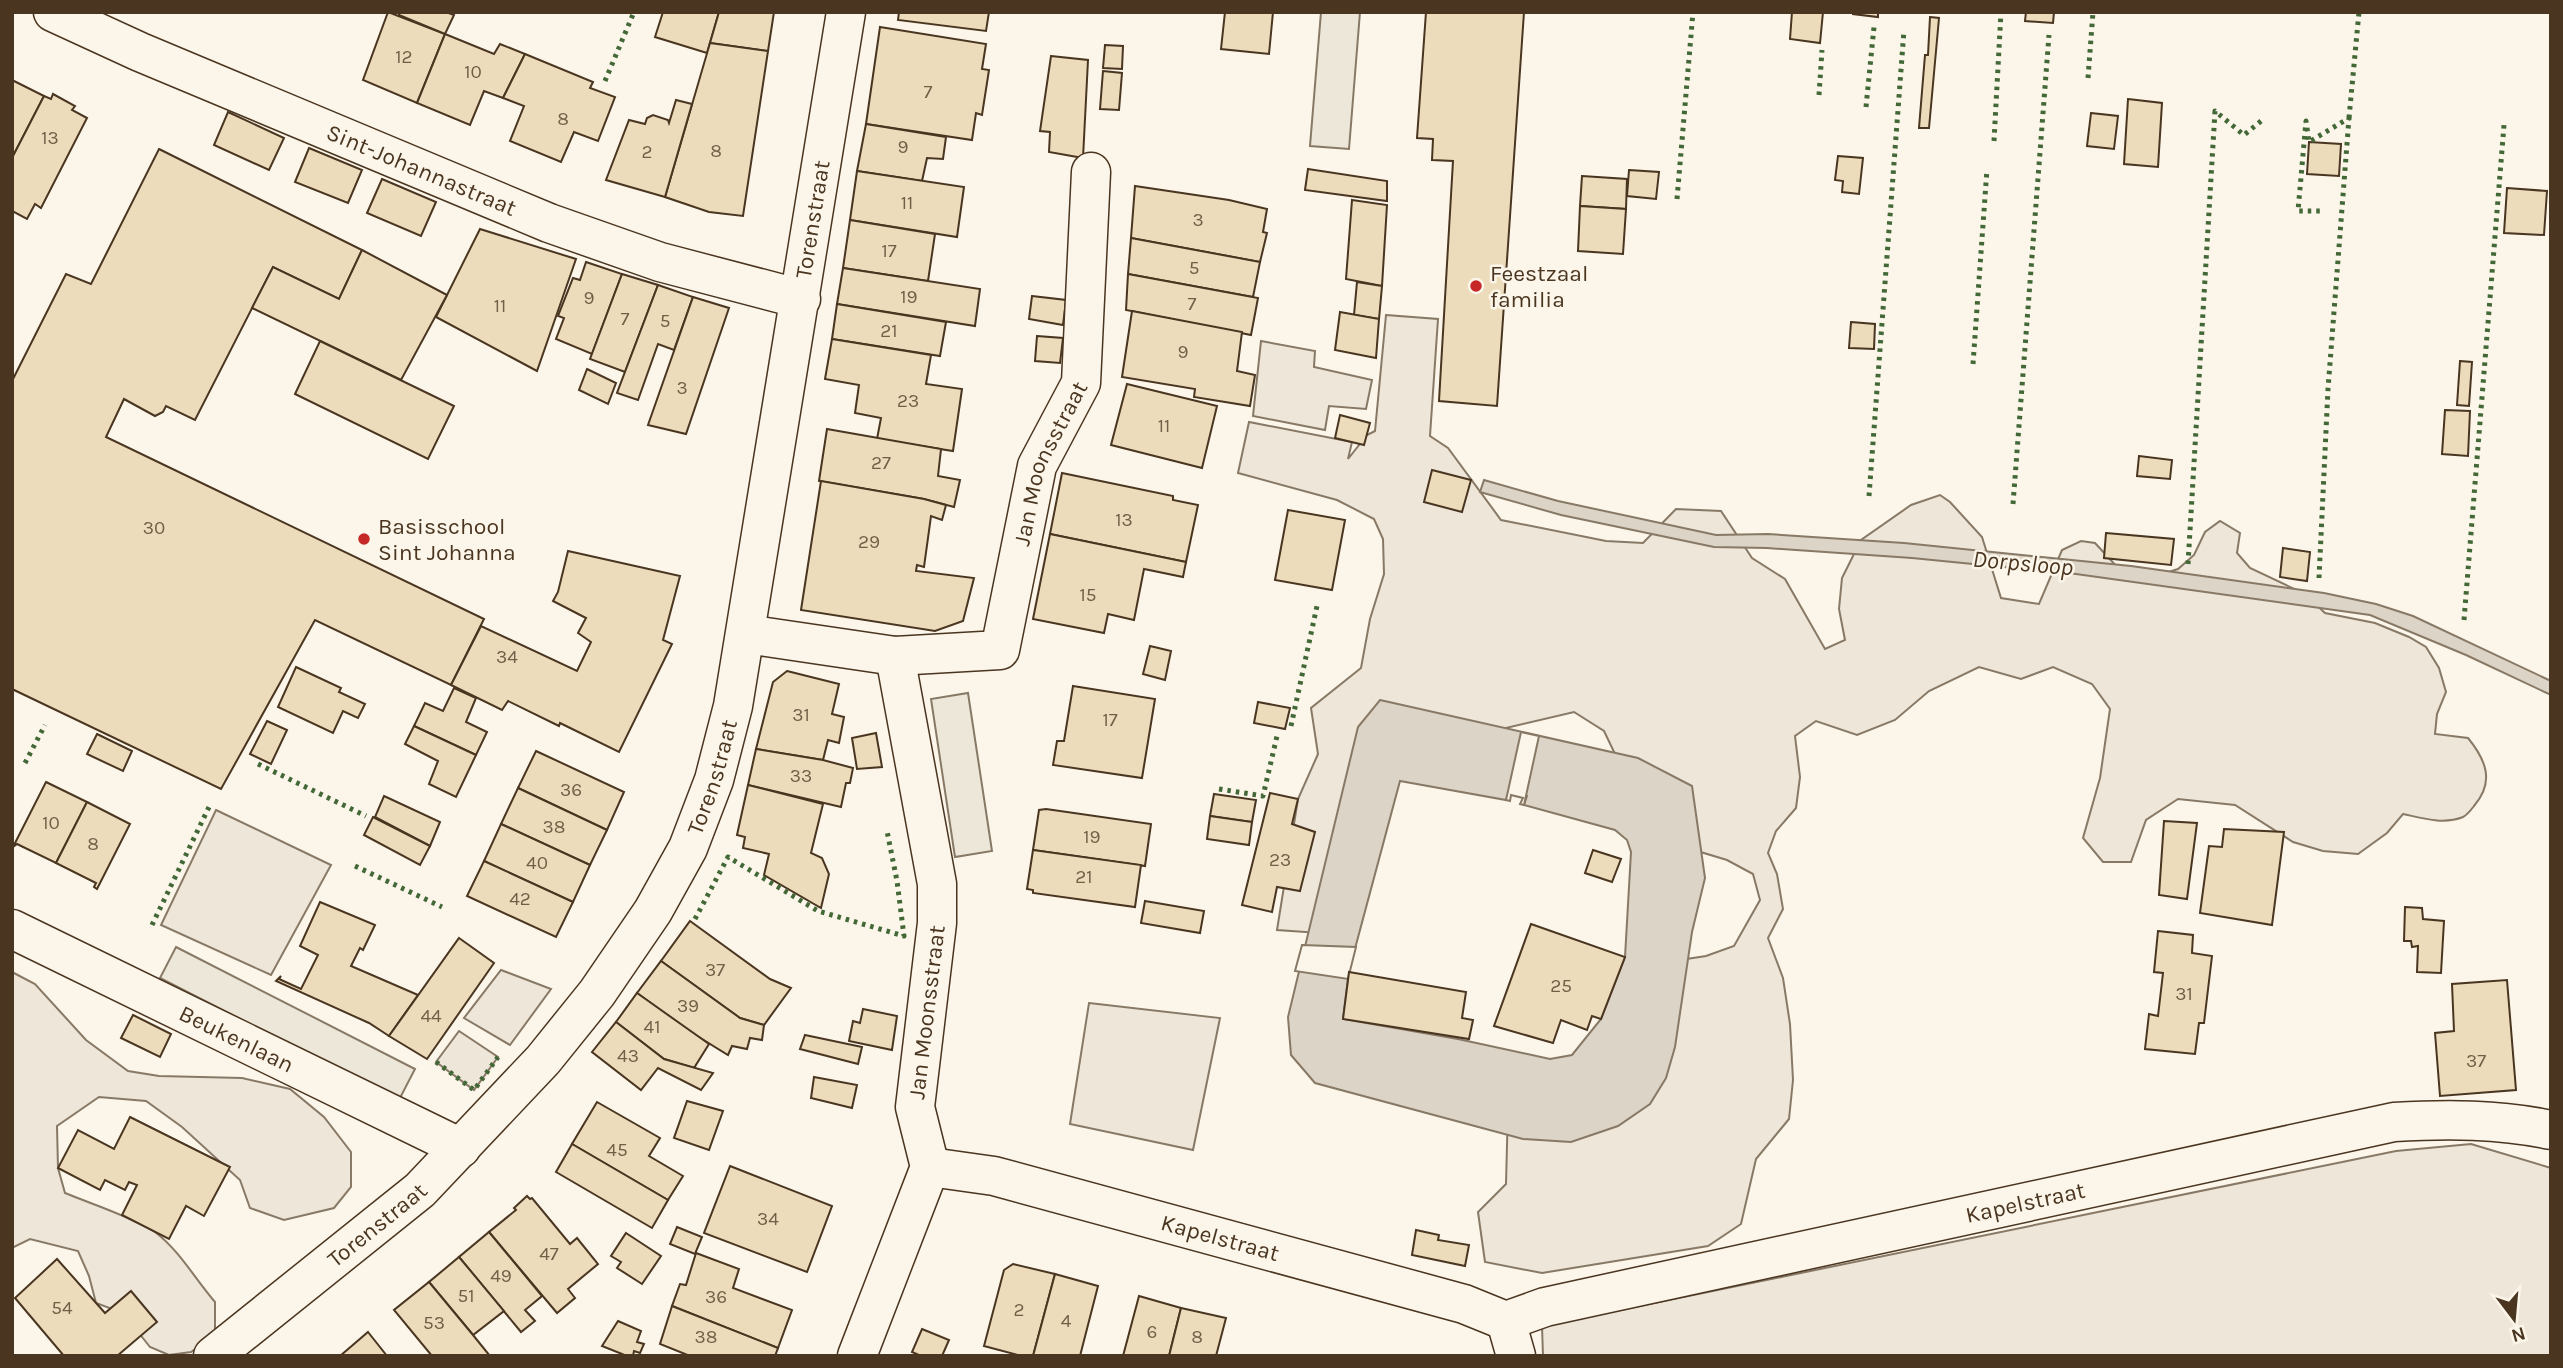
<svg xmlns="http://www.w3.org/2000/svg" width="2563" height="1368" font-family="Karla,sans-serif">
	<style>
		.green { fill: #ede6d9; stroke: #887966; stroke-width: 2 }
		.parking { fill: #ede7d9; stroke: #887966; stroke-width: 2 }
		.water { fill: #dcd4c6; stroke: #887966; stroke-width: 2; fill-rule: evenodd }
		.pier { fill: #fbf6e9; stroke: #887966; stroke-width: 2 }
		.building { fill: #ecdcbc; stroke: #4a3520; stroke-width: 2 }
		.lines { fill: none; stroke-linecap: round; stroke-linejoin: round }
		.minor-casing { stroke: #4a3520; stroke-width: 41 }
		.tertiary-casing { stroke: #4a3520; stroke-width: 41 }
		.minor { stroke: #fbf6e9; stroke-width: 38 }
		.tertiary { stroke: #fbf6e9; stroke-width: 38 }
		.hedge { stroke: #436837; stroke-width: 5; stroke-dasharray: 3.5 5; stroke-linecap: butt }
		.poi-dot { fill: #c62828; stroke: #fbf6e9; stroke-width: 2.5 }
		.labels { text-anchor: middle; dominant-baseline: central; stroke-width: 5; stroke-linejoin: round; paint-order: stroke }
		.number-label { font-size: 19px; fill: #725f47 }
		.street-label { font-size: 23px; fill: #4a3520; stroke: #fbf6e9 }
		.poi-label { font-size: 23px; fill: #4a3520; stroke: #fbf6e9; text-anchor: start }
		.water-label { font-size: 24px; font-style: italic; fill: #4a3520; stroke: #fbf6e9 }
	</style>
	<rect width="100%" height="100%" fill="#fbf6e9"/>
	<g class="green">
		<path d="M1386,315L1438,319L1430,436L1448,448L1501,520L1606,541L1643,543L1676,509L1721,511L1752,558L1785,579L1825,649L1845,640L1839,609L1842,578L1861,540L1911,505L1940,495L1950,502L1982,537L2001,598L2039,604L2062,550L2081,541L2095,543L2119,569L2159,575L2178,569L2194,555L2205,532L2220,521L2240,533L2237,553L2250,568L2305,594L2325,613L2375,623L2409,637L2426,647L2439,668L2446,692L2437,714L2435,734L2468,738C2486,760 2495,782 2474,806C2471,810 2467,815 2463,817C2443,825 2422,818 2403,814L2387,833L2358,854L2323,851L2293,842L2235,805L2178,799L2146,820L2131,862H2103L2083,838L2100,778L2110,709L2092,684L2053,667L2021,679L1979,667L1929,691L1895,720L1857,735L1816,721L1795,736L1800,777L1796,808L1776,831L1768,853L1777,874L1783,909L1768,938L1783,978L1790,1024L1793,1080L1789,1119L1756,1159L1741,1224L1708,1246L1542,1273L1485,1262L1478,1212L1506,1184L1508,1106L1573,1087L1680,960L1706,956L1734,946L1760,900L1753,874L1727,860L1694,850L1627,779L1604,731L1574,712L1468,737L1422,735L1320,933L1277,930L1298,799L1318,754L1311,708L1361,668L1370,619L1384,574L1383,539L1374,519L1337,500L1238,473L1249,422L1352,442L1348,459L1367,435L1375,431Z"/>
		<polygon points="1261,341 1315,351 1314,367 1372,380 1366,409 1329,406 1325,430 1253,416"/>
		<polygon points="216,810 331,865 271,975 161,925"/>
		<polygon points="501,970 551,989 510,1045 464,1018"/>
		<path d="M12,972L35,984L86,1040L128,1071L159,1076L242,1078L290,1089L324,1117L351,1152V1187L334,1208L284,1220L250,1208L240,1180L182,1127L146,1101L99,1097L57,1126L58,1168L65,1193C89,1203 135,1218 155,1232C180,1251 195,1279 215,1302V1335L191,1352L169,1355L150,1347L123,1313L96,1303L89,1276L78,1251L30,1239L12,1248Z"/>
		<polygon points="1089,1003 1220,1018 1193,1150 1070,1124"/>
		<polygon points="459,1031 498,1057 474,1090 436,1062"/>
		<polygon points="2471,1144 2551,1168 2551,1356 1543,1356 1542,1326 2396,1151"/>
	</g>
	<g class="parking">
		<polygon points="1321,12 1360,12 1349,149 1310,146"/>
		<polygon points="968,693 992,851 955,857 931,699"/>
		<polygon points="176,947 415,1069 399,1100 160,978"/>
	</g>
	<g class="water">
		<polygon points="1484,480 1558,501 1716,535 1768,534 1904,543 2131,566 2324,593 2376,604 2413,616 2551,681 2551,695 2466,655 2370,615 2076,574 1912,558 1767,548 1714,547 1561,515 1480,492"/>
		<path d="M1380,700L1638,758L1692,786L1705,878L1692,932L1675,1047L1666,1078L1650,1104L1618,1126L1571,1142L1523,1139L1315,1083L1291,1055L1288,1017L1358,727ZM1400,781L1506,800L1509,791L1527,796L1524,805L1615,830L1627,840L1631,852L1625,957L1601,1019L1572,1055L1550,1059L1458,1039L1343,1019L1349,971Z"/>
	</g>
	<g class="pier">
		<polygon points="1521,732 1539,736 1524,805 1520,804 1523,798 1511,795 1510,801 1506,800"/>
		<polygon points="1302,945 1356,947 1348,979 1295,971"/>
	</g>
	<g class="building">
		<polygon points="388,12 445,34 417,103 363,80"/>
		<polygon points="399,12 446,12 454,15 445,34 399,15"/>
		<polygon points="663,12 719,12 707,53 655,37"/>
		<polygon points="719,12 774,12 768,51 710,43"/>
		<polygon points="899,12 989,12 986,31 898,20"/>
		<polygon points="1225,12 1273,12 1269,54 1221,49"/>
		<polygon points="1426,12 1524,12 1497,406 1439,401 1453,161 1432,160 1433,139 1417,138"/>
		<polygon points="1792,12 1823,12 1820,43 1790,39"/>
		<polygon points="1853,12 1878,12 1878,17 1853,14"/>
		<polygon points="2026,12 2054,12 2053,23 2025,21"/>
		<polygon points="1930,17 1939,18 1929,128 1919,128 1925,55 1928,55"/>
		<polygon points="880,27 986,44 982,69 989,70 982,115 976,113 972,140 866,124"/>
		<polygon points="445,34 494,54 500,44 525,54 503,98 484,91 470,125 417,103"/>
		<polygon points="710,43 768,51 743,216 709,212 665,197"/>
		<polygon points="1105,45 1123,46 1122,69 1103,68"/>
		<polygon points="525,54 593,82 590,88 615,97 598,141 574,132 561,162 510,141 524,106 503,98"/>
		<polygon points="1051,56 1088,60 1083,158 1049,152 1050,132 1040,131"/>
		<polygon points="1103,71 1122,73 1119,110 1100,109"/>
		<polygon points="12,80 44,96 12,158"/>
		<polygon points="53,94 75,106 72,110 87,118 41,208 35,204 27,219 12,211 12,158 44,96 51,99"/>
		<polygon points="2128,99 2162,103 2158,167 2124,164"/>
		<polygon points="676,100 692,104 665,197 606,180 629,120 645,124 647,118 653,115 668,120 669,123"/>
		<polygon points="228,112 284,138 269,170 214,145"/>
		<polygon points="2091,113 2118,116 2114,149 2087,146"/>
		<polygon points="866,124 946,137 943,159 927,158 922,181 857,171"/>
		<polygon points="2309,142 2341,144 2339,176 2307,174"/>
		<polygon points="309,148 362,170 348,203 295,182"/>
		<polygon points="159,149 362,250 339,299 273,267 195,420 166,406 163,412 155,416 124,399 106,437 484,619 451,685 315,620 221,789 12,689 12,381 66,274 91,284"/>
		<polygon points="1838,156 1863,158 1859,194 1842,192 1843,181 1835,180"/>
		<polygon points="1308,169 1387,181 1387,201 1305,190"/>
		<polygon points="1629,170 1659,172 1656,199 1627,196"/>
		<polygon points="857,171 964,187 957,237 850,220"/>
		<polygon points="1582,176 1627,179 1626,209 1580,206"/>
		<polygon points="382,179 436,202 421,236 367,213"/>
		<polygon points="1135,186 1229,200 1267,209 1263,232 1267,233 1260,262 1131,238"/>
		<polygon points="2507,188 2547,191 2544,235 2504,233"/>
		<polygon points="1352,200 1387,205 1382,286 1346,279"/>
		<polygon points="1580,206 1626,209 1623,254 1578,251"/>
		<polygon points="850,220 935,234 928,281 843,268"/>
		<polygon points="480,229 576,259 537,371 436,317"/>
		<polygon points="1131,238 1260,262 1253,297 1128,274"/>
		<polygon points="362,250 447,295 401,380 252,308 273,267 339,299"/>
		<polygon points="586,262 622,274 592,354 556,339 564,318 558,316 573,278 580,280"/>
		<polygon points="843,268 980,289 975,326 837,304"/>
		<polygon points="622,274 658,285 625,372 590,359"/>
		<polygon points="1128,274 1258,298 1251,335 1126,310"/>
		<polygon points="1357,282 1382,286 1379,319 1354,315"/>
		<polygon points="658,285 693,297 674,350 658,344 638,400 617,393"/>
		<polygon points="1032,296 1066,300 1063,325 1029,319"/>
		<polygon points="693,297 729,308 686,434 648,425"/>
		<polygon points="837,304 946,322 940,356 832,339"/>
		<polygon points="1132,311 1242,332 1237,371 1255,375 1250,406 1194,397 1195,389 1122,377"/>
		<polygon points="1340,312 1379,319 1376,358 1335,350"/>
		<polygon points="1851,322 1875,324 1874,349 1849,348"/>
		<polygon points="1037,336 1063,338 1060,363 1035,361"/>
		<polygon points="832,339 931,355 926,384 962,389 953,451 877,439 881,418 855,413 859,385 825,379"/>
		<polygon points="320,341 454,406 428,459 295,394"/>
		<polygon points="2460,361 2472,362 2469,406 2457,405"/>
		<polygon points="587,369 616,383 608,404 579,390"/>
		<polygon points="1127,384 1217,406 1202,468 1111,445"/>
		<polygon points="2445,410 2470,411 2468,456 2442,454"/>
		<polygon points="1340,415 1370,423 1364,445 1335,438"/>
		<polygon points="827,429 941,449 938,476 960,480 954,507 924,499 819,481"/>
		<polygon points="2139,456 2172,460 2170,479 2137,476"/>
		<polygon points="1432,470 1471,480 1462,512 1424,502"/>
		<polygon points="1062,473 1173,496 1173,500 1198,505 1186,562 1050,534"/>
		<polygon points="821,481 924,499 946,505 942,520 931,516 924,567 917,565 916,571 974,578 963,621 935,631 801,610"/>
		<polygon points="1288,510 1345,520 1332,590 1275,580"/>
		<polygon points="2106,533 2174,539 2171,565 2104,558"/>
		<polygon points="1050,534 1186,562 1183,577 1144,569 1134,620 1108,614 1104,633 1033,619"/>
		<polygon points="2283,548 2310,552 2307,581 2280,577"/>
		<polygon points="568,551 680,576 663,640 672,644 619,752 560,723 559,726 508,701 502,710 451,685 481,626 577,671 591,642 578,633 586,618 553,601 558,592"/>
		<polygon points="1150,646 1171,651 1165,680 1143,674"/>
		<polygon points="296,667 341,688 339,692 365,704 358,718 343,711 333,733 278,707"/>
		<polygon points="787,671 839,684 832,714 844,717 839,743 828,740 823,760 756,749 773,682"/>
		<polygon points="1073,686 1155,699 1142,778 1053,765 1057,741 1064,741"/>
		<polygon points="454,688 476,698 466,722 487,732 476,755 414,726 425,703 443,711"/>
		<polygon points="1258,702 1290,708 1285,729 1254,723"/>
		<polygon points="267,721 287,730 271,764 250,754"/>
		<polygon points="414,726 476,755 456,797 429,784 438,761 405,744"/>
		<polygon points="876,733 882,767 857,769 852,738"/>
		<polygon points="97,734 132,751 123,771 87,754"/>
		<polygon points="756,749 823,760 853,768 850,783 846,783 841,807 748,785"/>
		<polygon points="536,751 624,792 607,830 518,788"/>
		<polygon points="46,782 87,802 56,863 17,844 13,847"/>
		<polygon points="748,785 823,804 811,853 822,858 829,874 821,908 764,875 769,854 743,848 745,837 737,835"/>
		<polygon points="518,788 607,830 590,865 501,824"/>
		<polygon points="1270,793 1298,799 1292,824 1315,832 1300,891 1277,887 1272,912 1242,905"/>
		<polygon points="1214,794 1256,800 1252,822 1210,816"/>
		<polygon points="384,796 440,822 430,846 375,817"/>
		<polygon points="87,802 130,824 97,889 94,887 96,883 56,863"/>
		<polygon points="1046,809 1151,824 1145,866 1033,850 1039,810"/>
		<polygon points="1210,816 1252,822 1249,845 1207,839"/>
		<polygon points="373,817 430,846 420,865 364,835"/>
		<polygon points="2164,821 2197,823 2187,899 2159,895"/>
		<polygon points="501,824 590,865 573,902 484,861"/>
		<polygon points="2224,829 2284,832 2272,925 2200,913 2209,846 2222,847"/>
		<polygon points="1033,850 1141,865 1135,907 1033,893 1033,890 1027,889"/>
		<polygon points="1593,850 1621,859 1612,882 1585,873"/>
		<polygon points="484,861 573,902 556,937 467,896"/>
		<polygon points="1145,901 1204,911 1200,933 1141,923"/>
		<polygon points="320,902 375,925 363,950 360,948 351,966 418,995 389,1036 369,1023 276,981 281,976 279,979 301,989 318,955 300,946"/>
		<polygon points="2405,907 2422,908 2423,919 2444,921 2441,973 2417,972 2418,946 2412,947 2411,941 2404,941"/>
		<polygon points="690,921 770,979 791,988 764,1025 740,1018 661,961"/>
		<polygon points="1531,924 1625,957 1601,1019 1592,1016 1587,1030 1561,1020 1553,1043 1494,1026"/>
		<polygon points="2158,931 2193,935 2192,953 2212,956 2204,1023 2199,1023 2195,1054 2145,1049 2149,1014 2158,1016 2163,973 2154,972"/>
		<polygon points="459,938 494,963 427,1059 389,1036"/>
		<polygon points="661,961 740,1018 764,1025 762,1040 750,1038 747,1049 732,1046 728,1055 689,1031 637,993"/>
		<polygon points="1349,972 1466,992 1462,1018 1473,1020 1469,1039 1343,1019"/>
		<polygon points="2507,980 2516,1090 2440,1096 2435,1033 2454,1031 2452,984"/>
		<polygon points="637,993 709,1044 694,1068 664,1059 616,1022"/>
		<polygon points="863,1009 897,1016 892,1050 849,1041 853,1021 860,1023"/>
		<polygon points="133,1015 171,1034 160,1057 121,1038"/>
		<polygon points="616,1022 664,1059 713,1073 701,1090 658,1068 641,1090 592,1052"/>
		<polygon points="805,1035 862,1047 858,1064 800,1049"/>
		<polygon points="814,1077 857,1085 852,1108 811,1098"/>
		<polygon points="687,1101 723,1111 709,1150 674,1138"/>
		<polygon points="597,1102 660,1138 649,1156 683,1176 668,1200 572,1144"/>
		<polygon points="130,1117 230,1167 204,1216 186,1206 169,1239 122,1215 137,1185 129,1182 125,1190 105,1180 100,1190 58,1168 78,1130 114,1149"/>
		<polygon points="572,1144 668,1200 652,1228 556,1172"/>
		<polygon points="730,1166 832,1206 807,1272 704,1233"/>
		<polygon points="527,1196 530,1199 532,1198 570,1244 577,1238 598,1264 568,1289 575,1298 557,1313 489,1232 516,1210 514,1208"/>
		<polygon points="677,1227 702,1237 695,1254 670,1244"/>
		<polygon points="1416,1230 1439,1235 1438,1240 1469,1245 1465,1266 1412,1255"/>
		<polygon points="489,1232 542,1296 525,1310 535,1321 521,1332 459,1257"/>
		<polygon points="626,1233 661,1256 642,1284 617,1268 621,1262 611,1256"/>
		<polygon points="696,1253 739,1269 733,1288 792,1310 778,1348 672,1306 680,1284 686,1285"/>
		<polygon points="459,1257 504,1311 473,1335 429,1282"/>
		<polygon points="57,1259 105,1313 131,1291 157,1322 117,1356 64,1356 15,1298"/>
		<polygon points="1013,1264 1055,1274 1033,1356 1022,1356 984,1346 1004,1270"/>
		<polygon points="1055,1274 1098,1286 1080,1356 1033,1356"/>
		<polygon points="429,1282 473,1335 490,1356 432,1356 394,1310"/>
		<polygon points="1139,1296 1181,1308 1169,1356 1123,1356"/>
		<polygon points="672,1306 778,1348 775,1356 690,1356 660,1344"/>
		<polygon points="1181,1308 1226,1318 1216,1356 1169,1356"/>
		<polygon points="618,1321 641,1331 637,1342 644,1344 640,1353 634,1351 633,1356 627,1356 602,1346"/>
		<polygon points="922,1329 949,1340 942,1356 921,1356 912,1352"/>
		<polygon points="368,1332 387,1356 340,1356"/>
	</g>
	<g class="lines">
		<g class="minor-casing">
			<g id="minor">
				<path id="s1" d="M53,12L140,52L549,223L660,262L801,299"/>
				<path id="s2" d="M746,634L895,656L1000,650L1037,466L1081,383L1091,172"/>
				<path id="s3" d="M12,929L461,1148"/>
				<path id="s4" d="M930,1167L994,1176L1464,1304L1506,1321L1545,1307L2394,1122C2447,1119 2499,1119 2551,1130"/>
				<polyline points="1506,1321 1516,1356"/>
				<path id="s5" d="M857,1356L930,1167L915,1107L937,923V884L895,656"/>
			</g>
		</g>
		<g class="tertiary-casing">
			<g id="tertiary">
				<path id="s6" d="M213,1356L420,1190L543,1060L597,993L653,911L688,848L714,780L733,706L846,12"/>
			</g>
		</g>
		<use href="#minor" class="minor"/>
		<use href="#tertiary" class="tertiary"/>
		<g class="hedge">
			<polyline points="2088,78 2093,12"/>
			<polyline points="605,81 634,12"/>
			<polyline points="1819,95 1822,50"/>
			<polyline points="1866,107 1874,27"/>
			<polyline points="2349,118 2359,12"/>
			<polyline points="1994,141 2001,12"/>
			<polyline points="1677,199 1693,12"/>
			<polyline points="1973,364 1987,169"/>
			<polyline points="1869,496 1904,30"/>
			<polyline points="2013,504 2049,35"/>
			<polyline points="2188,564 2215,111 2244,135 2261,121"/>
			<polyline points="2319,578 2328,389 2349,118 2309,142 2306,121 2298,211 2324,211"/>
			<polyline points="2464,620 2504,125"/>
			<polyline points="1291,726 1317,606"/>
			<polyline points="25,763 45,725"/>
			<polyline points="258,764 366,816"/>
			<polyline points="1219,789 1263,796 1277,736"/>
			<polyline points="355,866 442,907"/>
			<polyline points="695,919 728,857 818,911 904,936 897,881 887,831"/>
			<polyline points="152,925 210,805"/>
			<polyline points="436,1062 474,1090 498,1057"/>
		</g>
	</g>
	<g class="poi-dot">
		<circle cx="1476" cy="286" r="7"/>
		<circle cx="364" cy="539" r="7"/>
	</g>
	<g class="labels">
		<g class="number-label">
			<text x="404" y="57">12</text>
			<text x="473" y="72">10</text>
			<text x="928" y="92">7</text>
			<text x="563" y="119">8</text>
			<text x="50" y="138">13</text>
			<text x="903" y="147">9</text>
			<text x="716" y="151">8</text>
			<text x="647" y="152">2</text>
			<text x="907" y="203">11</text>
			<text x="1198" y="220">3</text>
			<text x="889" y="251">17</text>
			<text x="1194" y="268">5</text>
			<text x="909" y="297">19</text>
			<text x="589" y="298">9</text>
			<text x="1192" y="304">7</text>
			<text x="500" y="306">11</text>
			<text x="625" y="319">7</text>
			<text x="665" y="321">5</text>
			<text x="889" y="331">21</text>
			<text x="1183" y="352">9</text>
			<text x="682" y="388">3</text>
			<text x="908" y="401">23</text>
			<text x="1164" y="426">11</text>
			<text x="881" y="463">27</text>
			<text x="1124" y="520">13</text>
			<text x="154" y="528">30</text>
			<text x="869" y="542">29</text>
			<text x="1088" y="595">15</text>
			<text x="507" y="657">34</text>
			<text x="801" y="715">31</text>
			<text x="1110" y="720">17</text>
			<text x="801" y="776">33</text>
			<text x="571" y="790">36</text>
			<text x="51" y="823">10</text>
			<text x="554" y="827">38</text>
			<text x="1092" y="837">19</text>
			<text x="93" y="844">8</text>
			<text x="1280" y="860">23</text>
			<text x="537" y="863">40</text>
			<text x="1084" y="877">21</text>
			<text x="520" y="899">42</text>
			<text x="715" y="970">37</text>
			<text x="1561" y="986">25</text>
			<text x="2184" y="994">31</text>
			<text x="688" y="1006">39</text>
			<text x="431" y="1016">44</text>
			<text x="652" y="1027">41</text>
			<text x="628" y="1056">43</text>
			<text x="2476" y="1061">37</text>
			<text x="617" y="1150">45</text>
			<text x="768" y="1219">34</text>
			<text x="549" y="1254">47</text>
			<text x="501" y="1276">49</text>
			<text x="466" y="1296">51</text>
			<text x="716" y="1297">36</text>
			<text x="62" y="1308">54</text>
			<text x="1019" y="1310">2</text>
			<text x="1066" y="1321">4</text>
			<text x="434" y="1323">53</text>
			<text x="1152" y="1332">6</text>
			<text x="706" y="1337">38</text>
			<text x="1197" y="1337">8</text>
		</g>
		<g class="street-label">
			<text stroke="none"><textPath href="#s1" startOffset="401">Sint-Johannastraat</textPath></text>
			<text stroke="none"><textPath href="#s6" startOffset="1344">Torenstraat</textPath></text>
			<text stroke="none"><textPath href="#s2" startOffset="450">Jan Moonsstraat</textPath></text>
			<text stroke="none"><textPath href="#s6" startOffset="777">Torenstraat</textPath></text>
			<text stroke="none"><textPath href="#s5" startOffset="360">Jan Moonsstraat</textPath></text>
			<text stroke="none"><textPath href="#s3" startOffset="250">Beukenlaan</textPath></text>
			<text stroke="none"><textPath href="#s4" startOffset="1130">Kapelstraat</textPath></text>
			<text stroke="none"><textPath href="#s6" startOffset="210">Torenstraat</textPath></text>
			<text stroke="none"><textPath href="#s4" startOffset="299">Kapelstraat</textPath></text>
		</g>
		<g class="poi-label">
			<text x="1490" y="273">Feestzaal<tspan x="1490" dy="26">familia</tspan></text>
			<text x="378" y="526">Basisschool<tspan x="378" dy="26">Sint Johanna</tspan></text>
		</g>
		<g class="water-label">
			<text transform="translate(2023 563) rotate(5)">Dorpsloop</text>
		</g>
	</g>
	<rect width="2563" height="1368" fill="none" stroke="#4a3520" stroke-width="28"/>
	<g transform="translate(2514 1319) rotate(164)" stroke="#fbf6e9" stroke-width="5" paint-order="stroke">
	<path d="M0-5L12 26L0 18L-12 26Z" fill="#4a3520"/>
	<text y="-10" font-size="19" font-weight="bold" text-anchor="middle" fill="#4a3520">N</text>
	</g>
</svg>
